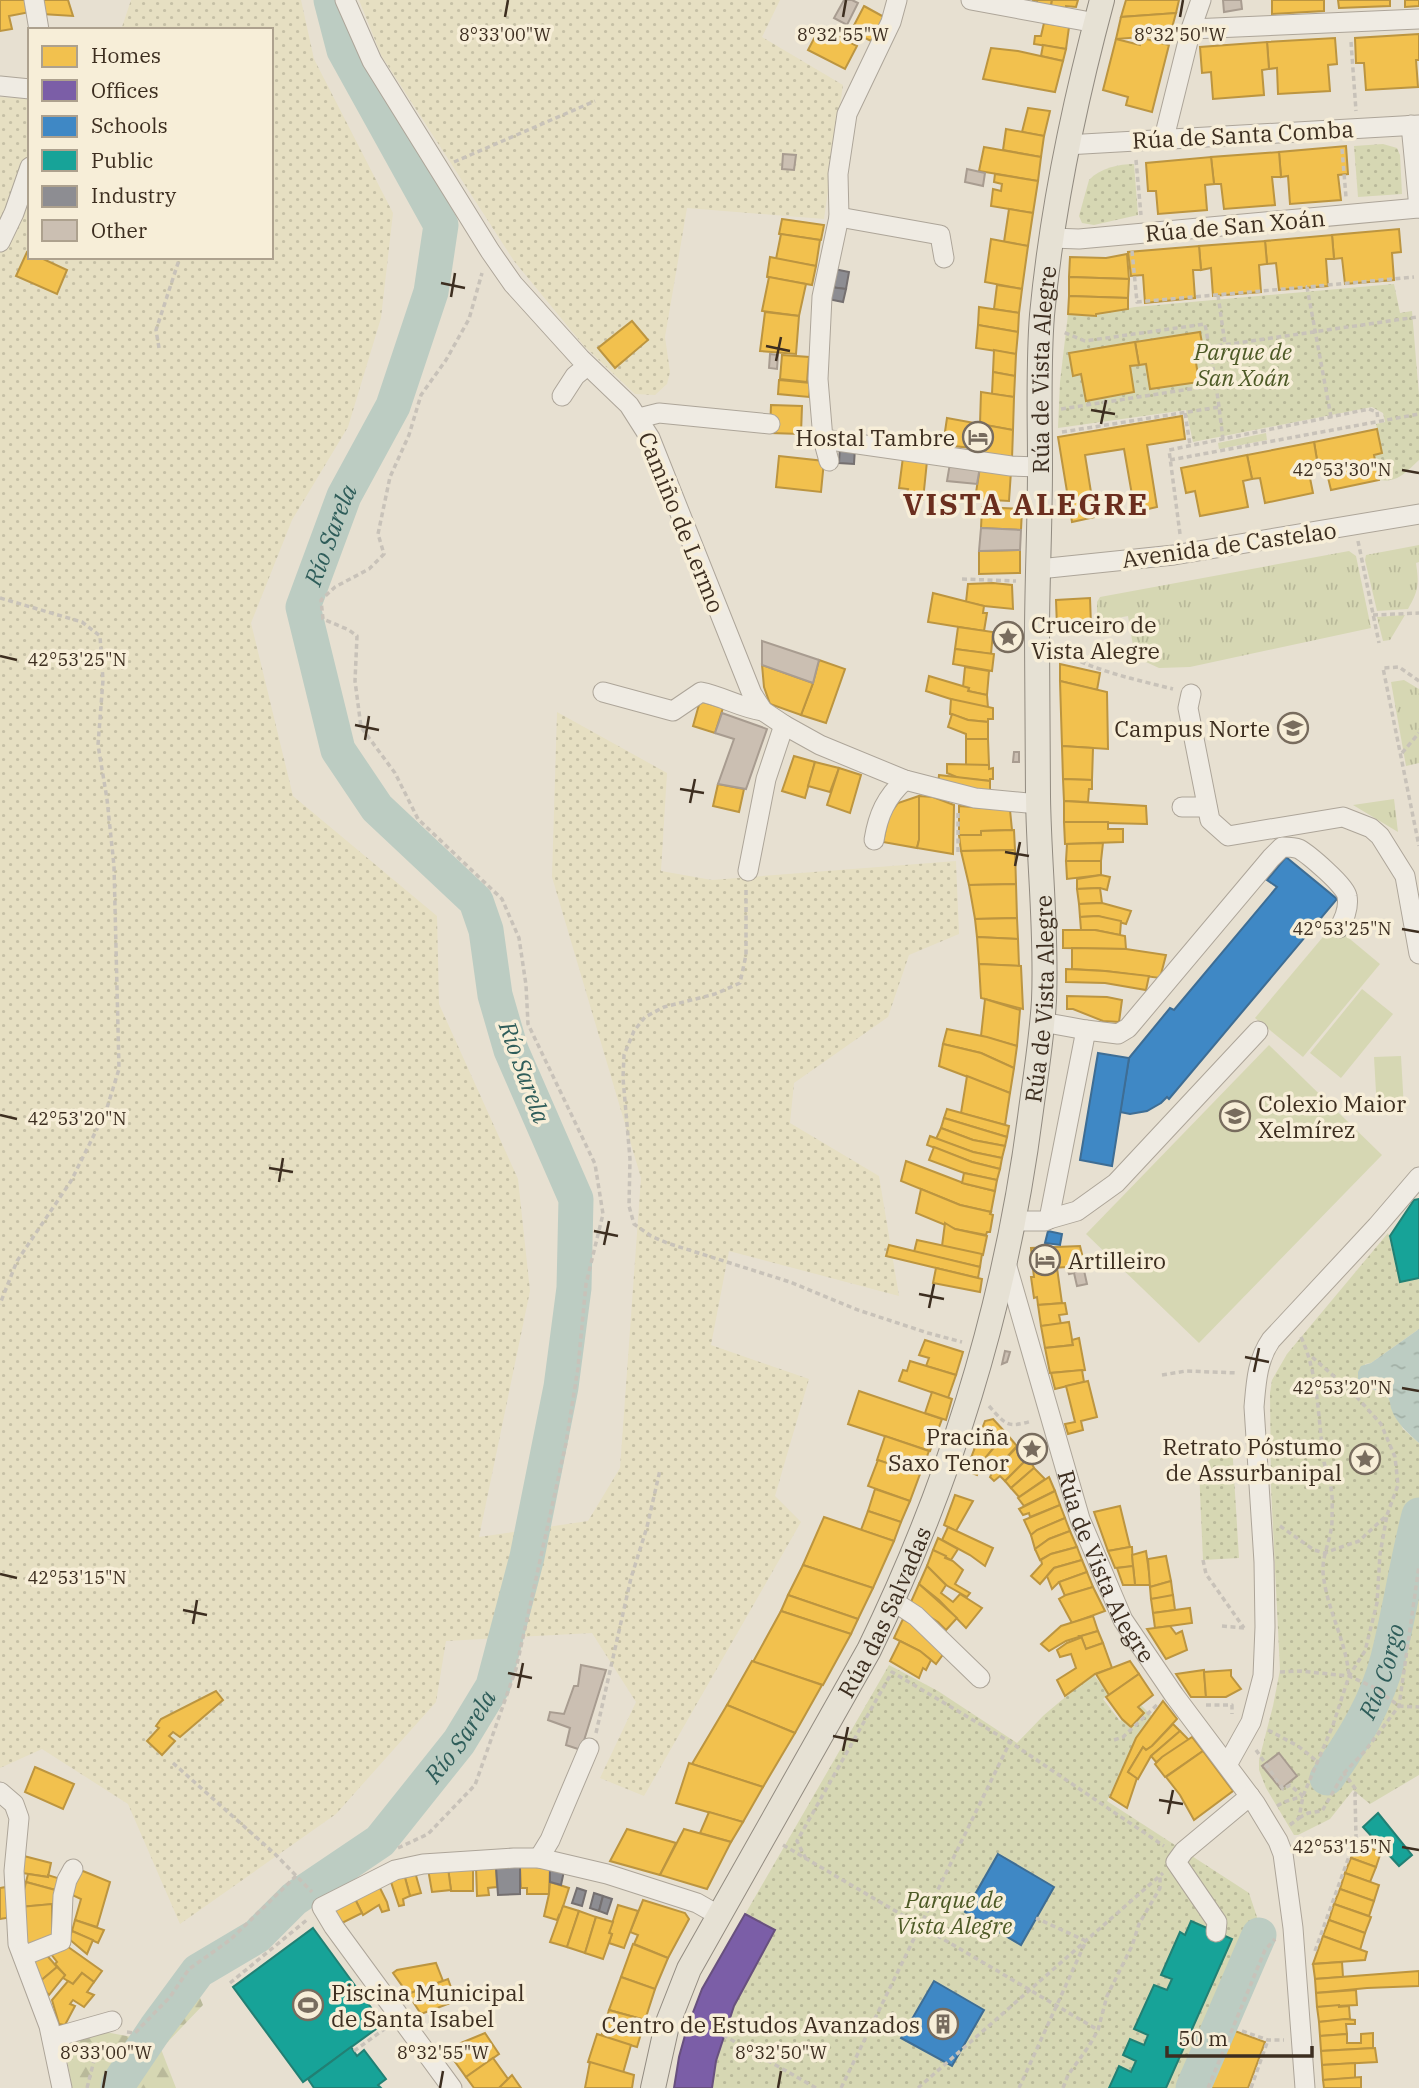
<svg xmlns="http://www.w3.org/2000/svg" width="1419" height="2088" font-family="'IBM Plex Serif',serif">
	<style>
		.farmland { fill: url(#farmland-dots) }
		.grass { fill: url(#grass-tufts) }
		.forest { fill: url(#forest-firs) }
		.park { fill: url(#park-dots) }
		.pitch { fill: #d6d7b3 }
		.water { fill: url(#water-ripples) }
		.homes { fill: #f2c14e; stroke: #bc9540; stroke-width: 2 }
		.offices { fill: #7b5ea7; stroke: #68507e; stroke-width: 2 }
		.schools { fill: #3f88c5; stroke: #3e6d94; stroke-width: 2 }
		.public { fill: #17a398; stroke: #228074; stroke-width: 2 }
		.industry { fill: #8d8d92; stroke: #757070; stroke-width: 2 }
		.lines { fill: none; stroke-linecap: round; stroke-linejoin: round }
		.river { stroke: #bcccc2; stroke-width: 35 }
		.building { fill: #cbbfb2; stroke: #a89c90; stroke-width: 2 }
		.minor-casing { stroke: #ada599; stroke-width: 21 }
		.major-casing { stroke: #928b80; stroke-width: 26 }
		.path { stroke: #c8c2b9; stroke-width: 3.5; stroke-dasharray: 5 3.5; stroke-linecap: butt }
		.minor { stroke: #efebe3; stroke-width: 19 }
		.major { stroke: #e6e1d4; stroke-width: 24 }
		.ticks { fill: none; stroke: #3d2e20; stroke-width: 2.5 }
		.labels { text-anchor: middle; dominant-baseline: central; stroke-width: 7; stroke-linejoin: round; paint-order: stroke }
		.street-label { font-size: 23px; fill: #3d2e20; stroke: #f7eed8 }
		.park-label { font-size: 23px; font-style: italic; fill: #4d5a26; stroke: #f7eed8 }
		.poi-label { font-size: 23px; fill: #3d2e20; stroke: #f7eed8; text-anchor: end }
		.water-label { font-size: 24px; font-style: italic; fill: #2f5d5a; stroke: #f7eed8 }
		.district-label { font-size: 30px; font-weight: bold; letter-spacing: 2px; fill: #6b2e1e; stroke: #f7eed8 }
		.ticks-label { font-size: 18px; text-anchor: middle; fill: #3d2e20; stroke: #f7eed8; stroke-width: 7; stroke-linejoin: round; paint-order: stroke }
	</style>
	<defs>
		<pattern id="farmland-dots" width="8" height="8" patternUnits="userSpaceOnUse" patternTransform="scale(1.75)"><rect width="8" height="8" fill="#e6dfc2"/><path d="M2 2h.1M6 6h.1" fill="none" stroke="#c6c0a6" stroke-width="1.8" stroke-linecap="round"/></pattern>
		<pattern id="grass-tufts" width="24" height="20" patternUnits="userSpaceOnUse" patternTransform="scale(1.75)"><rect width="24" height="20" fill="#d6d7b3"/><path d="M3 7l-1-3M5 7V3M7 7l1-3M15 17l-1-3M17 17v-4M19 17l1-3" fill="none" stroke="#b9b99a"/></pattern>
		<pattern id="forest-firs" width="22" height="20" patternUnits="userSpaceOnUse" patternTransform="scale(1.75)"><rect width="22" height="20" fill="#d6d7b3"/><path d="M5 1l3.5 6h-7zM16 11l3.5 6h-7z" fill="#b9b99a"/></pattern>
		<pattern id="park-dots" width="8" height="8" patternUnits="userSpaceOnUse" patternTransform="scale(1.75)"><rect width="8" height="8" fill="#d6d7b3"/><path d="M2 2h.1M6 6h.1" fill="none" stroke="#b9b99a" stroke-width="1.8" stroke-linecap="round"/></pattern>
		<pattern id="water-ripples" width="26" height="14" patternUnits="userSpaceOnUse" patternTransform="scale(1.75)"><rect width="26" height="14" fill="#bcccc2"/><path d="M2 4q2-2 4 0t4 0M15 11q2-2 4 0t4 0" fill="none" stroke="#a2b0a6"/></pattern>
	</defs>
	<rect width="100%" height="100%" fill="#e7e0d1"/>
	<g class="farmland">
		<polygon points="131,0 301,0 314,59 393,213 381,318 348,427 292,520 251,623 293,796 437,916 439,1004 518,1179 530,1291 479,1537 588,1521 620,1468 641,1178 552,877 557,712 667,773 661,871 712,880 956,861 959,934 909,955 888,1017 794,1083 790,1123 879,1176 899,1296 729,1251 711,1345 809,1379 775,1496 801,1522 644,1796 600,1778 636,1702 592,1633 446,1641 436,1702 336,1814 180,1924 128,1804 42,1749 0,1768 0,97 17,98 30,92 30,257 271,257 271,30 121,30"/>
		<polygon points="359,0 780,0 762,37 843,85 824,219 687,208 665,337 670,372 667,384 655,395 635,394 584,346 514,261 381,55"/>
	</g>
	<g class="grass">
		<polygon points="1266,433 1267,440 1219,449 1218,443"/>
		<path d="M1419,545V562L1416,563C1419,584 1419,590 1408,609L1377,611L1365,560L1366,555Z"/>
		<polygon points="1349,551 1356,556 1371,628 1190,667 1159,668 1135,657 1128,616 1097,622 1097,602 1100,597"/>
		<polygon points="1405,615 1390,640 1383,641 1377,617"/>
		<polygon points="1404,680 1419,689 1419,763 1406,766 1391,682"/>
		<polygon points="1394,799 1398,832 1353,805"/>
	</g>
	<polygon class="forest" points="195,1986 203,2005 161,2049 176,2088 72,2088 64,2043 100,2031 132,2037 140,2035"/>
	<g class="park">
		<polygon points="1383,144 1397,148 1400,155 1402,194 1358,197 1354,146"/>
		<path d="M1134,164L1138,215L1094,225L1082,223L1079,216L1089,180C1100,168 1119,164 1134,164Z"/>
		<path d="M1394,284L1400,313L1412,311L1419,396V460C1406,472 1398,483 1379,480L1374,455L1382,453L1376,424L1385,422L1383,413L1372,407L1193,442L1186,410L1058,428L1060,382L1068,314L1095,316L1096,314L1135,307Z"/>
		<polygon points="1388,1233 1400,1282 1419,1278 1419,1329 1371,1363 1365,1364 1369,1388 1388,1397 1403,1429 1419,1443 1419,1775 1370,1804 1353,1790 1330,1819 1298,1835 1294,1835 1266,1788 1259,1770 1259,1760 1273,1706 1280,1670 1271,1487 1270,1393 1272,1380 1287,1354"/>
		<polygon points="1232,1444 1239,1558 1203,1560 1199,1470 1213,1457"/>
		<path d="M889,1665L938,1691L1017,1743L1044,1715L1093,1674L1109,1694L1103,1699L1120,1721L1140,1704L1152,1716L1136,1738L1107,1801L1249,1893L1258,1920L1186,2088H674C680,2053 689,2022 702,1989Z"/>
	</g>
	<g class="pitch">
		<polygon points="1333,925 1380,964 1303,1057 1255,1018"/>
		<polygon points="1362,989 1393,1014 1341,1078 1310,1053"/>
		<polygon points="1269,1045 1382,1155 1199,1343 1086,1234"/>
		<polygon points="1401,1056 1404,1109 1377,1110 1374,1057"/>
	</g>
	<path class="water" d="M1419,1329V1443C1408,1433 1396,1423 1391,1408C1390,1404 1390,1400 1388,1397H1383L1379,1391L1369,1388L1358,1379V1372L1361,1366L1371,1363Z"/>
	<g class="homes">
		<polygon points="0,0 27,0 30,12 9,16 12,29 0,31"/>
		<polygon points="40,0 68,0 73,16 42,14"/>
		<polygon points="1032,0 1052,0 1051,6 1037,3 1037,1"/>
		<polygon points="1052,0 1078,0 1076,7 1066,6 1066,8 1051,6"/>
		<polygon points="1126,0 1179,0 1176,13 1121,17"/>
		<polygon points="1272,0 1324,0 1324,11 1272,14"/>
		<polygon points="1338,0 1390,0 1390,6 1339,8"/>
		<polygon points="1405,0 1419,0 1419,6 1405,7"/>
		<polygon points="864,6 884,17 871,41 851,31"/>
		<polygon points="1176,13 1170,35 1116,39 1121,17"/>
		<polygon points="1044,23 1069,27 1066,49 1034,44 1035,36 1041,36"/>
		<polygon points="820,27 857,46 845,69 808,50"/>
		<polygon points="1419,34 1419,60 1416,60 1418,87 1366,90 1364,63 1356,63 1355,38"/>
		<polygon points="1142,38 1169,45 1152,112 1126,105 1128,97 1103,90 1116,39 1140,45"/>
		<polygon points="1335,38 1337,64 1328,65 1330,91 1278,94 1277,68 1269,69 1267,42"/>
		<polygon points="1267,42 1269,69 1262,70 1264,95 1213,99 1211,72 1202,73 1200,47"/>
		<polygon points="1043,45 1066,49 1063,61 1041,56"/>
		<polygon points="991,48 1018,51 1063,61 1055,92 983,79"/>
		<polygon points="1028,108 1050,111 1044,136 1022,132"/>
		<polygon points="1006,129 1044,136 1041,157 1003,150"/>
		<polygon points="1346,146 1348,174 1338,175 1341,200 1290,204 1288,176 1281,177 1279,152"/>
		<polygon points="984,147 1041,157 1038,181 979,171"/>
		<polygon points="1279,152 1281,177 1272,177 1275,205 1224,209 1221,184 1214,184 1211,157"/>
		<polygon points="1211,157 1214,184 1205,185 1207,210 1158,214 1156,191 1148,191 1146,163"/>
		<polygon points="995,174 1038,181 1033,213 991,206 993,189 1001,191 1002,184 994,182"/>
		<polygon points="1009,209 1033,213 1028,246 1004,242"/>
		<polygon points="782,219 824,225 821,240 779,234"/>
		<polygon points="1399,229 1401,252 1392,253 1394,280 1345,284 1342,258 1334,259 1332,235"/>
		<polygon points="781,234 820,240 816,266 776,259"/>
		<polygon points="1332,235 1334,259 1326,259 1328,286 1279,290 1276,263 1267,264 1265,241"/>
		<polygon points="991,239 1028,246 1022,289 985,282"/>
		<polygon points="1265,241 1267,264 1259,265 1261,292 1213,296 1211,268 1201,270 1199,246"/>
		<polygon points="1199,246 1201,270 1193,270 1195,298 1145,303 1143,275 1131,276 1128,252"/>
		<polygon points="27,252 30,253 30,257 39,257 67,270 57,294 16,276"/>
		<polygon points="1127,254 1129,279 1069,277 1070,257 1106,258"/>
		<polygon points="770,257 816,266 812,285 767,277"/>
		<polygon points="769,277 806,284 799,316 762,311"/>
		<polygon points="1069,277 1129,279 1128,298 1069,296"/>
		<polygon points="997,285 1022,289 1019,313 994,309"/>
		<polygon points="1069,296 1128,298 1128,309 1096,314 1096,316 1068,314"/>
		<polygon points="979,307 1019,313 1018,332 978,325"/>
		<polygon points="765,312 799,316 796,354 760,351"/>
		<polygon points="632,321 648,340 615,368 598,348"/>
		<polygon points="978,325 1018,332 1016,354 976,348"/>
		<polygon points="1200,332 1204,354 1195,356 1199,382 1150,389 1146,364 1139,365 1135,342"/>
		<polygon points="1135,342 1139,365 1130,366 1134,392 1086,401 1081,374 1073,376 1069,353"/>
		<polygon points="994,350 1016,354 1015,376 993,372"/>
		<polygon points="782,355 809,357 807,382 780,379"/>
		<polygon points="993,372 1015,376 1014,397 992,394"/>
		<polygon points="779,380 811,383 809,397 778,394"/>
		<polygon points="981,392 1014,397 1013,430 980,424"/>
		<polygon points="771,405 802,406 801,434 770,433"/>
		<polygon points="1182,416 1185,439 1147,445 1157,507 1135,512 1124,449 1085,455 1095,517 1072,522 1058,437"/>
		<polygon points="947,418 1013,430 1012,459 971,455 972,448 943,445"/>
		<polygon points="1377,429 1382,453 1374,455 1379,480 1331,490 1325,465 1318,466 1314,442"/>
		<polygon points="1314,442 1318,466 1308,468 1313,493 1265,503 1260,478 1252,479 1247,455"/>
		<polygon points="1247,455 1252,479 1243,481 1248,507 1200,516 1195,491 1186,493 1181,468"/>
		<polygon points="779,456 824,461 821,492 776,487"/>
		<polygon points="903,457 927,461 923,500 906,499 908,489 899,488"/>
		<polygon points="980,467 1011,471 1009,501 975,499"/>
		<polygon points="982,507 1022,509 1021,530 981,528"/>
		<polygon points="1020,550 1020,573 979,574 979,551"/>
		<polygon points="993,583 1012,585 1013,609 984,606 966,602 968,584"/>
		<polygon points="933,593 984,606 983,613 987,613 984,631 928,622"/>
		<polygon points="1090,598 1091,626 1057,627 1056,600"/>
		<polygon points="958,627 993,632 991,654 955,649"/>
		<polygon points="955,649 994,654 992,671 953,664"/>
		<polygon points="819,660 845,669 826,723 801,715 813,683"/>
		<polygon points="1060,664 1100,673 1097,690 1060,681"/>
		<polygon points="762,665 813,683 801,715 770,704 764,687"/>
		<polygon points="965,667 989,671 987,695 968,691 969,688 963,687"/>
		<polygon points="929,676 969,688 968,691 987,695 988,708 966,704 926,691"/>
		<polygon points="1060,681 1107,692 1108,749 1062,746"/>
		<polygon points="951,699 993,708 993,719 988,719 988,722 968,720 950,714"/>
		<polygon points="700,701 723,708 715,733 693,726"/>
		<polygon points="952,714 968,720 988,722 988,739 966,739 966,734 948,727"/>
		<polygon points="966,739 988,739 989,765 966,766"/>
		<polygon points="1062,746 1093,748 1092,780 1063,779"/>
		<polygon points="794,756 815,762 805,798 782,791"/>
		<polygon points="815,762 839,768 830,792 808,786"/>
		<polygon points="947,764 989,765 989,769 993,768 993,779 990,779 990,781 959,778 947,773"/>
		<polygon points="839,768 861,775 850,813 827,805"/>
		<polygon points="939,775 990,781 990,794 938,784"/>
		<polygon points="1063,779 1092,780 1092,789 1089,789 1088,802 1064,801"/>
		<polygon points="718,784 744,789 739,812 713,806"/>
		<polygon points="919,796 919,840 917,848 883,842 889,815 898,803"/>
		<polygon points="919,796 933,797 954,805 953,854 917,848 919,840"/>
		<polygon points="1064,801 1146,806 1147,824 1064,822"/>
		<polygon points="959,806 1010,810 1012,830 981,831 981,835 959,835"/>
		<polygon points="1064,822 1108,822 1108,829 1123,829 1123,842 1065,844"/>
		<polygon points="1014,830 1015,850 961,851 959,835 981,835 981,831"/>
		<polygon points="1103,843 1101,861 1066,861 1067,844"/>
		<polygon points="1015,850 1016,884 969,885 961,851"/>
		<polygon points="1066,861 1101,861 1101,875 1067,879"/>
		<polygon points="1101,875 1110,877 1107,890 1100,888 1077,889 1077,879"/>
		<polygon points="1016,884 1017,918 975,919 969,885"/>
		<polygon points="1100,888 1102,903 1079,904 1077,889"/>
		<polygon points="1102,903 1131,911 1126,924 1098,916 1080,917 1079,904"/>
		<polygon points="1098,916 1121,921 1120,935 1095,930 1081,930 1080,917"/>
		<polygon points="1017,918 1018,939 977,937 975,919"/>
		<polygon points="1063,930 1095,930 1125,936 1126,949 1063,948"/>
		<polygon points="977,937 1018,939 1019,966 979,964"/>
		<polygon points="1072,948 1126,949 1166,955 1160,978 1105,971 1072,969"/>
		<polygon points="979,964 1021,966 1023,1009 981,998"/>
		<polygon points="1066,969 1105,971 1149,976 1146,990 1105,983 1066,982"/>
		<polygon points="1067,996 1107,997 1122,1000 1119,1022 1103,1021 1073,1009 1067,1009"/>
		<polygon points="985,999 1020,1010 1017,1046 981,1036"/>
		<polygon points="947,1029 987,1037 1017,1046 1014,1068 981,1053 943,1044"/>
		<polygon points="943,1044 981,1053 1014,1068 1010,1093 939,1066"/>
		<polygon points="967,1076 1010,1093 1005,1125 961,1113"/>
		<polygon points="947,1109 1009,1126 1007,1137 944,1118"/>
		<polygon points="944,1118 1007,1137 1005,1146 973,1140 941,1128"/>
		<polygon points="941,1128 973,1140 1005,1146 1002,1158 973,1152 936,1139"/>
		<polygon points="930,1136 973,1152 1002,1158 1000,1169 972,1162 927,1145"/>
		<polygon points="934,1147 972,1162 1000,1169 997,1180 964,1173 929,1160"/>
		<polygon points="906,1161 966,1184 995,1191 991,1212 960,1205 901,1181"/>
		<polygon points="964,1173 997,1180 995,1191 962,1183"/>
		<polygon points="921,1189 960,1205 991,1212 990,1214 993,1215 990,1232 987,1232 986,1235 955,1229 916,1213"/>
		<polygon points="945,1223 955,1229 987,1236 983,1255 942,1246"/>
		<polygon points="917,1240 982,1254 980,1267 914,1252"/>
		<polygon points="889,1245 980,1267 978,1278 886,1256"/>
		<polygon points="1080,1246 1085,1266 1033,1269 1031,1248"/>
		<polygon points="936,1268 982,1279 980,1292 933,1283"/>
		<polygon points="1057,1268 1062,1303 1038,1305 1037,1297 1034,1298 1031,1277 1034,1277 1033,1269"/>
		<polygon points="1065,1303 1067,1314 1059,1315 1061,1324 1041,1326 1038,1305"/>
		<polygon points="1069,1322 1073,1345 1045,1348 1041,1326"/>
		<polygon points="1079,1338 1085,1370 1050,1373 1045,1348 1073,1345 1072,1340"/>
		<polygon points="925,1340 963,1352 956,1375 926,1366 929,1358 919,1355"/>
		<polygon points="910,1361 956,1375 948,1398 899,1381 903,1370 907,1371"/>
		<polygon points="1082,1370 1084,1382 1055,1389 1051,1373"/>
		<polygon points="1088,1381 1097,1417 1081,1421 1083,1430 1068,1434 1065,1424 1075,1422 1066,1386"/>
		<polygon points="859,1391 942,1419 930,1451 848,1424"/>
		<polygon points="932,1392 952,1399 946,1420 925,1413"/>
		<polygon points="993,1419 1006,1433 982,1462 977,1475 966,1471 985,1421"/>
		<polygon points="1006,1433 1017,1446 994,1471 988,1464 984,1470 980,1468 986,1457"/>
		<polygon points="885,1436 929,1451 920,1474 877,1460"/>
		<polygon points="1018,1446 1029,1457 1005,1481 1000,1476 994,1481 990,1477 992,1473"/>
		<polygon points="1029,1457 1034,1468 1011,1488 1005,1481"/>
		<polygon points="878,1460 920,1474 910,1501 868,1486"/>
		<polygon points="1034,1468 1045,1479 1019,1497 1011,1488"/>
		<polygon points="1049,1477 1055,1491 1024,1506 1018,1498"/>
		<polygon points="875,1489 910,1501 901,1522 868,1511"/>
		<polygon points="1055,1491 1060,1505 1030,1517 1029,1513 1023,1515 1019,1509"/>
		<polygon points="955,1495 973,1501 956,1531 944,1525"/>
		<polygon points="1060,1505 1065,1518 1037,1530 1031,1535 1024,1520"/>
		<polygon points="1120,1506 1130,1547 1108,1551 1094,1512"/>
		<polygon points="868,1511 901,1522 894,1541 861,1530"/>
		<polygon points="824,1517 894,1541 873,1588 803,1565"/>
		<polygon points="1065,1518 1070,1531 1049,1539 1035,1549 1031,1535 1037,1530"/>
		<polygon points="948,1527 993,1548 985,1566 970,1555 942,1540"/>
		<polygon points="1070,1531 1077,1547 1051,1554 1040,1560 1035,1549 1049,1539"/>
		<polygon points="938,1538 958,1549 951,1560 933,1550"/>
		<polygon points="1077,1547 1082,1560 1054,1568 1040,1584 1031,1576 1042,1564 1041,1560 1051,1554"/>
		<polygon points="1130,1547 1132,1547 1133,1566 1115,1568 1108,1551"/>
		<polygon points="933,1550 946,1556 945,1558 953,1561 963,1570 955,1584 970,1593 967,1597 946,1585 927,1566"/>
		<polygon points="1146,1551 1151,1585 1135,1585 1132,1555"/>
		<polygon points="1166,1556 1171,1581 1150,1587 1148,1559"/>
		<polygon points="1082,1560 1087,1572 1059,1582 1052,1589 1047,1576 1054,1568"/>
		<polygon points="803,1565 873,1588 858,1619 788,1595"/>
		<polygon points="927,1566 946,1585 941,1593 953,1602 960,1594 982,1608 966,1628 939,1600 919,1584"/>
		<polygon points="1133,1566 1135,1585 1123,1585 1117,1568"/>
		<polygon points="1087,1572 1093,1587 1065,1596 1059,1582"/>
		<polygon points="1171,1581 1173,1596 1151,1599 1150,1587"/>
		<polygon points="919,1584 957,1618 946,1630 938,1622 910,1604"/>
		<polygon points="1093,1587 1105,1611 1072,1623 1059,1599 1066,1595"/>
		<polygon points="788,1595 858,1619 851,1634 781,1611"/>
		<polygon points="1173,1595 1175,1610 1153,1613 1151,1599"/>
		<polygon points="1190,1608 1192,1623 1155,1628 1153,1613"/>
		<polygon points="781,1611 851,1634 823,1685 753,1662"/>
		<polygon points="1093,1616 1098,1631 1066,1641 1049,1651 1041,1644 1061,1626"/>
		<polygon points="903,1619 923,1630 947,1649 936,1664 920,1651 894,1638"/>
		<polygon points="1170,1626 1176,1634 1182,1631 1187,1650 1166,1659 1147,1629"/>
		<polygon points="1098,1631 1103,1643 1086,1649 1081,1636"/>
		<polygon points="1079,1636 1081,1636 1086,1649 1103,1643 1112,1668 1095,1674 1065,1696 1057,1680 1076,1668 1071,1654 1060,1657 1057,1650 1067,1643 1080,1638"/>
		<polygon points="900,1641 920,1651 931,1660 926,1670 923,1668 919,1678 890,1661"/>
		<polygon points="752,1661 822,1685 795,1733 727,1705"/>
		<polygon points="1130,1661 1139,1674 1109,1695 1096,1674"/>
		<polygon points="1204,1670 1206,1697 1191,1697 1176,1674"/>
		<polygon points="1231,1670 1231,1676 1241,1689 1226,1697 1206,1697 1204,1672"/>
		<polygon points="1139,1674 1153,1695 1138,1707 1144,1713 1131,1727 1122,1719 1106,1697"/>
		<polygon points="216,1691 223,1700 180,1737 173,1732 169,1736 175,1741 162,1755 147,1741 159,1728 156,1726 161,1719"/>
		<polygon points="1163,1701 1177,1719 1152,1746 1146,1750 1143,1747 1128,1772 1137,1778 1127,1808 1110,1797 1136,1738"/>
		<polygon points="727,1705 795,1733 763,1787 692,1764"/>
		<polygon points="1173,1724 1180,1731 1151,1756 1138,1779 1128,1772 1143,1747 1146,1750 1152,1746"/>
		<polygon points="1180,1731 1189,1740 1156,1762 1151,1756"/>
		<polygon points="1192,1737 1203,1751 1165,1777 1155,1764 1162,1757"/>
		<polygon points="1203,1751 1233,1791 1194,1820 1180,1795 1166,1777"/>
		<polygon points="689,1763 763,1787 743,1822 676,1803"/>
		<polygon points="35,1767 74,1784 63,1809 25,1792"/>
		<polygon points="709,1812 743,1822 731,1842 700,1833"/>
		<polygon points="627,1829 676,1843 660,1875 610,1861"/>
		<polygon points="684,1829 731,1842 707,1889 660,1875"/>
		<polygon points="1356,1844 1381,1852 1376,1867 1351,1858"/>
		<polygon points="20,1855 51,1863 48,1877 16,1872"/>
		<polygon points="1351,1858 1376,1867 1370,1882 1345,1873"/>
		<polygon points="473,1867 473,1891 451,1891 448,1868"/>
		<polygon points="476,1867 496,1867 497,1887 488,1888 489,1895 477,1896"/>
		<polygon points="520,1867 550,1867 549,1894 527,1894 527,1888 521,1888"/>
		<polygon points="448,1868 451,1890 432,1892 428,1869"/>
		<polygon points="78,1869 110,1882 97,1927 75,1920 81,1899 70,1894"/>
		<polygon points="415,1872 421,1893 410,1896 404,1874"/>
		<polygon points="1345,1873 1379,1885 1374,1901 1340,1889"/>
		<polygon points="28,1874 48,1877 48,1875 64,1880 59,1891 26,1882"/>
		<polygon points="404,1874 410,1896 403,1899 404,1905 399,1906 390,1879"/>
		<polygon points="26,1882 59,1891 54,1904 20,1907"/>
		<polygon points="550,1882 569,1888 560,1916 559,1915 557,1920 544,1916 549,1894"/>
		<polygon points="378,1884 387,1902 389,1910 382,1912 379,1905 363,1915 354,1897"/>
		<polygon points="6,1887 12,1917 0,1919 0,1888"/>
		<polygon points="1340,1889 1374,1901 1369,1916 1334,1904"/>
		<polygon points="354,1897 362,1913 342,1923 332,1909"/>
		<polygon points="643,1900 685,1913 689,1919 668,1958 634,1944 638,1935 630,1932"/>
		<polygon points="52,1904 52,1939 25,1948 20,1907"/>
		<polygon points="1334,1904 1371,1917 1365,1933 1329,1920"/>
		<polygon points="618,1905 638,1911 624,1948 609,1943 612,1934 609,1933"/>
		<polygon points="563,1906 579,1911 567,1947 550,1942"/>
		<polygon points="579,1911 596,1917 585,1953 567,1947"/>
		<polygon points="596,1917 613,1922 609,1933 612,1934 603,1959 585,1953"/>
		<polygon points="75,1920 104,1930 98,1943 72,1931"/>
		<polygon points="1329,1920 1365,1933 1360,1950 1323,1936"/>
		<polygon points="72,1931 93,1940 87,1954 69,1939"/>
		<polygon points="1323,1936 1367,1952 1365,1960 1313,1964"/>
		<polygon points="64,1944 102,1971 94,1982 82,1973 73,1984 63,1978 65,1975 55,1964 57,1962 51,1954"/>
		<polygon points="633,1944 668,1958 655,1989 621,1977"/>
		<polygon points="44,1952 57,1967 38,1983 28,1960"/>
		<polygon points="1342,1962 1343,1977 1315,1979 1313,1964"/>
		<polygon points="436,1963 443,1981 408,1994 393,1973 397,1970"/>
		<polygon points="57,1967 65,1975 49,1995 38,1983"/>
		<polygon points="1419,1971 1419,1986 1367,1988 1316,1993 1315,1979"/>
		<polygon points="82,1973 94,1982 87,1992 94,1995 84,2007 73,2000 70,2004 75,2006 65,2025 59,2024 52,2000 68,1981 73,1984"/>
		<polygon points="621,1977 655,1989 645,2020 609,2010"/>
		<polygon points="448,1979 456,2001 421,2014 408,1994"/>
		<polygon points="1356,1990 1357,2005 1317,2007 1316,1993"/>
		<polygon points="1339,2005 1339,2007 1349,2006 1350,2019 1319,2022 1317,2007"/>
		<polygon points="609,2010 645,2020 637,2047 601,2037"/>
		<polygon points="1345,2019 1355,2020 1355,2024 1346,2024 1347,2034 1320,2036 1319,2022"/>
		<polygon points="1232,2030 1265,2042 1248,2088 1210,2088"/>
		<polygon points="485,2033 499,2054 466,2077 448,2052 461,2043"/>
		<polygon points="1373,2033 1373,2048 1321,2051 1320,2036 1347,2034 1347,2043 1361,2043 1361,2034"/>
		<polygon points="597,2034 631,2045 623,2073 588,2062"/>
		<polygon points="1375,2048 1377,2062 1322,2065 1321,2051"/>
		<polygon points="493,2058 508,2079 499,2088 474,2088 466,2077"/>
		<polygon points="590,2062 634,2075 632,2088 585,2088"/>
		<polygon points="1355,2063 1355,2078 1323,2080 1322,2065"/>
		<polygon points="512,2075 521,2088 499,2088"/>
		<polygon points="1361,2077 1361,2088 1324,2088 1323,2080"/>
	</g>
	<polygon class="offices" points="745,1914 775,1930 734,2006 716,2061 712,2088 674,2088 679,2057 687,2028 702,1989"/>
	<g class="schools">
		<polygon points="1286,857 1337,899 1169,1099 1167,1097 1161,1103 1147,1111 1130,1114 1120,1112 1129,1058 1170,1008 1174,1010 1277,887 1267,880"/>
		<polygon points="1098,1053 1129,1058 1112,1166 1080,1160"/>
		<polygon points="1048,1231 1062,1234 1060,1245 1045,1243"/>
		<polygon points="998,1854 1054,1887 1021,1945 965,1912"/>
		<polygon points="934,1981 984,2010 952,2066 901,2038"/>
	</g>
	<g class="public">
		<polygon points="1419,1199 1419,1278 1400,1282 1390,1236 1414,1200"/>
		<polygon points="1378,1813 1412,1855 1399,1866 1363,1827"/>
		<polygon points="1191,1921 1232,1939 1166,2088 1109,2088 1119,2066 1131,2072 1136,2061 1123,2055 1130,2039 1144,2045 1148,2035 1134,2029 1154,1985 1167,1990 1172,1979 1161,1975 1180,1932 1185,1935"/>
		<polygon points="313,1928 383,2024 303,2082 233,1987"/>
		<polygon points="351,2047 357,2056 364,2050 386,2079 378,2085 381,2088 314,2088 308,2079"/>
	</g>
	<g class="industry">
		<polygon points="834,269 849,272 846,289 830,287"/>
		<polygon points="830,287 846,289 843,302 828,299"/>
		<polygon points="840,447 855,448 854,464 839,463"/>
		<polygon points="496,1867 520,1867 520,1894 498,1895"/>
		<polygon points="550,1867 564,1871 561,1885 550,1882"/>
		<polygon points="577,1888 586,1891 582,1906 572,1903"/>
		<polygon points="594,1893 603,1896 599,1911 590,1908"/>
		<polygon points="603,1896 612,1899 607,1914 599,1911"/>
	</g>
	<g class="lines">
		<g class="river">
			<path id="s1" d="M1327,1778C1353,1741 1377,1702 1388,1658C1400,1611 1407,1562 1419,1515"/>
			<path id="s2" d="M118,2088L119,2083L156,2028L198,1971L257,1936L294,1899L380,1841L459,1742L493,1686L527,1557L561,1387L574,1288L576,1199L511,1050L495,995L486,930L476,901L377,808L338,750L303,607L344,496L393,406L431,292L441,225L344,50L331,0"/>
			<polyline points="1193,2088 1259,1935"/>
		</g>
	</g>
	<g class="building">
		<polygon points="844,0 852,0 858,3 847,25 834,18"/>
		<polygon points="1223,0 1241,0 1242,9 1224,12"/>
		<polygon points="783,154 796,155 794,170 782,169"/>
		<polygon points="967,169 985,173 983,186 965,182"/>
		<polygon points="770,354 778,355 777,369 769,368"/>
		<polygon points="950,463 980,467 977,484 947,481"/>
		<polygon points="981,528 1021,530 1020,550 979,551"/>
		<polygon points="762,641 819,660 813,683 762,665"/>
		<polygon points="722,713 767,729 746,789 718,784 734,739 715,733"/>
		<polygon points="1014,752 1019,752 1019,762 1013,762"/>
		<polygon points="1083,1266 1087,1284 1077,1286 1074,1273 1069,1274 1067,1267"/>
		<polygon points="1005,1351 1010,1352 1007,1362 1002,1364"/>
		<polygon points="581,1665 606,1670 581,1750 566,1745 570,1728 548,1720 550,1712 564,1714 574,1686 578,1686"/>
		<polygon points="1279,1753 1297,1776 1281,1789 1262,1766"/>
	</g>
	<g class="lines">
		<g class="minor-casing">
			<g id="minor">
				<polyline points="34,0 39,30"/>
				<polyline points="345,0 372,61 490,251 513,284 580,358 629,405 650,438 752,694 763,711 784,725 820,745 905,780 975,798 1038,804"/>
				<polyline points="897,0 891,22 847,114 838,174 839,217 822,297 818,379 823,439 1011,466 1040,467"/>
				<polyline points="971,0 1096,23"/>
				<polyline points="1191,29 1419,19"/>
				<polyline points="0,86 30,89"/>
				<polyline points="1411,125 1419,208"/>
				<polyline points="1164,138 1191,29 1201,0"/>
				<polyline points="1066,145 1419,125"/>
				<polyline points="839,217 940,235 944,258"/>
				<polyline points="1052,238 1079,239 1419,208"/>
				<polyline points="0,242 14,213 30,167"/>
				<polyline points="562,396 575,376 587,366"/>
				<polyline points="639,418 659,413 770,424"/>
				<polyline points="823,439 829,461"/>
				<polyline points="1039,569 1174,555 1419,514"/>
				<path d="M603,692L673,711L701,692C722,696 741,708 763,711"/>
				<polyline points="1191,694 1188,708 1210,820 1228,836 1343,817 1371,828 1380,836 1405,876 1419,954"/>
				<polyline points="1182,807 1207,807"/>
				<path d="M874,840C878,815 886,797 905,780"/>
				<polyline points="748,871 766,779 784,725"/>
				<polyline points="1042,1022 1086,1030"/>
				<polyline points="1049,1219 1077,1211 1116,1183 1258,1031"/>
				<path d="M1014,1221H1045L1049,1219L1086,1030L1118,1034L1128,1028L1271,858L1282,847C1288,847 1294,847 1299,849C1308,854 1346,886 1347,896C1349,907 1345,918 1339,928"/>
				<path id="s3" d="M1006,1263L1080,1519L1123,1620L1174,1695L1255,1803L1278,1841L1283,1854L1293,1928L1305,2088"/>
				<polyline points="893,1601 916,1616 980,1678"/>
				<path d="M1227,1765L1251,1722L1263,1676L1265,1627L1264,1562L1254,1407C1256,1384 1257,1360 1271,1340L1377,1226L1419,1177"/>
				<polyline points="0,1792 14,1804 19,1818 14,1871 18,1944 49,2026 62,2088"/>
				<polyline points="539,1858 550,1840 589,1748"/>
				<polyline points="1216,1932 1217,1922 1176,1862 1184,1851 1250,1796"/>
				<polyline points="23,1956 61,1941 63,1896 67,1880 73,1869"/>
				<polyline points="52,2038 112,2021"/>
				<polyline points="452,2088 334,1927 322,1907 395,1870 423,1864 514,1858 539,1858 607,1874 697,1903 718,1915"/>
			</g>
		</g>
		<g class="major-casing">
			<g id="major">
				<path id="s4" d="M653,2088L667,2025L689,1969L869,1650C953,1478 1007,1299 1031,1110C1036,1073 1042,1037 1044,1000C1047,933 1039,865 1038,797C1038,744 1037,690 1037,637C1037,580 1040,524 1040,467C1040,417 1038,366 1042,315C1052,208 1074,104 1102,0"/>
			</g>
		</g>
		<g class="path">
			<polyline points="1351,42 1356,111"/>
			<polyline points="1342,149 1346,197"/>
			<polyline points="1136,160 1141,215"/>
			<polyline points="454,162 595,101"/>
			<polyline points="1132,251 1137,302 1307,287"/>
			<polyline points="1218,295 1225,344"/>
			<polyline points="1209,347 1417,317"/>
			<polyline points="159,348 156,330 180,257"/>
			<polyline points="1216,385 1219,407"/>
			<polyline points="1061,409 1216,385 1205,324 1085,341 1063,332"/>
			<polyline points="1185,413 1190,445"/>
			<polyline points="1331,417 1307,287 1414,277"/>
			<polyline points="1062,432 1219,407 1223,439"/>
			<polyline points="1170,460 1419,414"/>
			<polyline points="1180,534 1169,450 1369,409 1377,412 1378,420"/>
			<polyline points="1358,541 1379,643"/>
			<polyline points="962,579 1016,581"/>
			<polyline points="0,598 82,622 100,636 103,680 98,745 107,799 114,866 119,1069 106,1111 71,1181 17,1261 0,1304"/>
			<polyline points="1373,615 1419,613"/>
			<path d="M1058,650C1093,671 1134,679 1173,689"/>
			<polyline points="1419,681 1399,667 1383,668 1419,846"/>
			<polyline points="1402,753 1419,733"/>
			<polyline points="958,813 958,852"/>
			<polyline points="746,890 746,955 740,983 715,994 664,1007 645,1017 634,1031 624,1055 623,1078 630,1159 629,1206 634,1224 651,1236 667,1243 790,1282 858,1310 928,1333 962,1342"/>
			<path d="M1301,1337C1319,1376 1318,1420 1324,1462C1326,1471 1330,1479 1331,1488C1333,1498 1332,1510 1332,1520C1332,1538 1322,1554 1323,1572C1326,1608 1346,1640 1349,1676"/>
			<polyline points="1162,1375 1186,1371 1238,1373"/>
			<path d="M989,1406C1006,1425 1007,1428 1032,1421"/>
			<polyline points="1280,1526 1314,1550 1324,1553 1359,1541 1387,1515 1398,1485 1395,1457 1381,1424 1354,1394 1311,1356"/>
			<polyline points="1203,1560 1206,1574 1244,1628"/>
			<polyline points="1222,1626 1245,1628"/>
			<polyline points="1280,1672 1300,1671 1349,1676 1375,1688 1399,1706 1419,1707"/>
			<polyline points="1206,1705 1232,1705 1232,1714"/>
			<polyline points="1268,1730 1298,1746 1318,1762"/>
			<polyline points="596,1733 631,1578 647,1527 660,1470"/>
			<polyline points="1114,1740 1123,1737 1158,1704"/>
			<polyline points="1256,1750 1283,1789 1290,1785 1303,1796"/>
			<polyline points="173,1763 275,1854 312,1892"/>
			<polyline points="1277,1806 1284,1802 1303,1796"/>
			<polyline points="1299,1818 1308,1813 1322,1811 1344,1773 1365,1751 1399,1706 1419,1566"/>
			<polyline points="1290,1825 1299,1818 1303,1796 1333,1725 1349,1676 1365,1651 1377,1603 1380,1554 1387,1515"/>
			<polyline points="783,1845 1098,2030"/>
			<polyline points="398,1848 428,1834 475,1785 516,1669 566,1443 578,1368 586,1284 603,1214 595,1164 528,1024 526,985 519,938 502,899 418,819 395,773 361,727 355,681 357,636 349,630 323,619 321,600 335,587 369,569 384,554 378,534 390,477 409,435 421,395 446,360 469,319 482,273"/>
			<polyline points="806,1859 797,1841 892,1672 1010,1742 1164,1846"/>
			<polyline points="1315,1951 1356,1837 1355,1794 1357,1791 1344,1773"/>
			<polyline points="230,1983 308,1919"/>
			<polyline points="1242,2031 1268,2040 1284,2040"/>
			<polyline points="127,2032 135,2033 170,1997 189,1969 230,1940 297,1875"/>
			<polyline points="723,2035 816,2088"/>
			<polyline points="354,2051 386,2028"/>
			<polyline points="87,2088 98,2045"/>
			<polyline points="841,2088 1010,1742"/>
			<polyline points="918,2088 1163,1873"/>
			<polyline points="1019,2088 1086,1941 1036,1918"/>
			<polyline points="1063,2088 1068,2075 1089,2046 1098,2030 1107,1996 1132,1946 1139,1924 1160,1888 1160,1876"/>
			<polyline points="1208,2088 1265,1950 1275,1939"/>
			<polyline points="1251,2088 1268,2040"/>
		</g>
		<use href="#minor" class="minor"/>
		<use href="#major" class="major"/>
	</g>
	<path class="ticks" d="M505,17L508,0M843,17L846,0M1180,17L1183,0M441,283L465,288M451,297L455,273M766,346L790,351M776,361L781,337M1091,410L1115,414M1101,424L1106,400M1402,470L1419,473M0,656L17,660M355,725L379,730M365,740L369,716M680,789L704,793M690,803L695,779M1005,852L1029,856M1015,866L1020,842M1402,929L1419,932M0,1115L17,1119M269,1168L293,1172M279,1182L283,1158M594,1231L618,1236M604,1245L609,1221M919,1294L944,1299M929,1308L934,1284M1245,1357L1269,1362M1254,1372L1259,1348M1402,1388L1419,1391M0,1574L17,1578M183,1610L207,1615M193,1624L197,1600M508,1673L532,1678M518,1688L523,1663M833,1736L858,1741M843,1751L848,1727M1159,1800L1183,1804M1168,1814L1173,1790M1402,1847L1419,1850M103,2088L106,2071M440,2088L443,2071M778,2088L781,2071"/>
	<defs>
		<g id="hotel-ring" transform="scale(1.575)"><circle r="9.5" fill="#f7eed8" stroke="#786c5e" stroke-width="1.5"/><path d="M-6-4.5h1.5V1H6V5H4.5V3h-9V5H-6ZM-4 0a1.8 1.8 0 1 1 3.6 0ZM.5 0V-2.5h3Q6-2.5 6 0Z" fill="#786c5e"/></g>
		<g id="sight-ring" transform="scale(1.575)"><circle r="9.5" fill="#f7eed8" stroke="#786c5e" stroke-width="1.5"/><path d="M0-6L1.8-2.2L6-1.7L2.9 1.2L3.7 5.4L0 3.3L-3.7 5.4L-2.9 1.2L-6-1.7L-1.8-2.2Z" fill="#786c5e"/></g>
		<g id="university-ring" transform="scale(1.575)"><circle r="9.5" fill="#f7eed8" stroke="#786c5e" stroke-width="1.5"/><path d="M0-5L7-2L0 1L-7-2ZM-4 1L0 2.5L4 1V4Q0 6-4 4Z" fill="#786c5e"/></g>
		<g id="school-ring" transform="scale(1.575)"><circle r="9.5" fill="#f7eed8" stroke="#786c5e" stroke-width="1.5"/><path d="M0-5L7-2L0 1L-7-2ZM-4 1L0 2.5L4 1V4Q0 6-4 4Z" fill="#786c5e"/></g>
		<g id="stadium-ring" transform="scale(1.575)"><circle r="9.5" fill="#f7eed8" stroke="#786c5e" stroke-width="1.5"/><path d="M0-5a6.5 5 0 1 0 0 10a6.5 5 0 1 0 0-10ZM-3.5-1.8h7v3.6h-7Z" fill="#786c5e"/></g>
		<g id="building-ring" transform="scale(1.575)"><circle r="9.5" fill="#f7eed8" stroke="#786c5e" stroke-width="1.5"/><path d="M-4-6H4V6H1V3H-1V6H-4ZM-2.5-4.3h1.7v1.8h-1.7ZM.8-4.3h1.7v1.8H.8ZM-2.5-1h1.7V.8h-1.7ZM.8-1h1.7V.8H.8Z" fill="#786c5e"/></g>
	</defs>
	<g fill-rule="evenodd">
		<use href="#hotel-ring" x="978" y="437"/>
		<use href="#sight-ring" x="1008" y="637"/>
		<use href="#university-ring" x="1293" y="728"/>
		<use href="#school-ring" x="1235" y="1116"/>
		<use href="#hotel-ring" x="1045" y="1260"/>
		<use href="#sight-ring" x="1032" y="1449"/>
		<use href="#sight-ring" x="1365" y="1459"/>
		<use href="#stadium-ring" x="308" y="2005"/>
		<use href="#building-ring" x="943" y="2024"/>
	</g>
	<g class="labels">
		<g class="street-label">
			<text transform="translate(1243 134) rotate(-3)">Rúa de Santa Comba</text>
			<text transform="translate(1235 225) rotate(-5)">Rúa de San Xoán</text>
			<text stroke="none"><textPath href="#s4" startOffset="1799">Rúa de Vista Alegre</textPath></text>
			<text transform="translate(682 522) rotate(68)">Camiño de Lermo</text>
			<text transform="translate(1229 544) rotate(-8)">Avenida de Castelao</text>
			<text stroke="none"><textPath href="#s4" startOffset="1169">Rúa de Vista Alegre</textPath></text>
			<text stroke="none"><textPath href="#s3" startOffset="320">Rúa de Vista Alegre</textPath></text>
			<text stroke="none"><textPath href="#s4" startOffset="532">Rúa das Salvadas</textPath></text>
		</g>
		<g class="park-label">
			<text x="1243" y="351">Parque de<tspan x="1243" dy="26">San Xoán</tspan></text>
			<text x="954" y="1899">Parque de<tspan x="954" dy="26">Vista Alegre</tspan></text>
		</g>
		<g class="poi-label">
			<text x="955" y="437">Hostal Tambre</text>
			<text x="1031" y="624" text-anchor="start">Cruceiro de<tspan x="1031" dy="26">Vista Alegre</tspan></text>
			<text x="1270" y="728">Campus Norte</text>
			<text x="1258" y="1103" text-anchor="start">Colexio Maior<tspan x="1258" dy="26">Xelmírez</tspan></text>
			<text x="1068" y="1260" text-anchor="start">Artilleiro</text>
			<text x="1009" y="1436">Praciña<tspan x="1009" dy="26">Saxo Tenor</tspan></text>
			<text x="1342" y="1446">Retrato Póstumo<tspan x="1342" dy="26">de Assurbanipal</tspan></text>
			<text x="331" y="1992" text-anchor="start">Piscina Municipal<tspan x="331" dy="26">de Santa Isabel</tspan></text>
			<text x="920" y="2024">Centro de Estudos Avanzados</text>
		</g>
		<g class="water-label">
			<text stroke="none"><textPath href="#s2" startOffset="1801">Río Sarela</textPath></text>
			<text transform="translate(525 1072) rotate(70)">Río Sarela</text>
			<text stroke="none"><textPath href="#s1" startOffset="121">Río Corgo</textPath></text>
			<text stroke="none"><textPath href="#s2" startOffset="499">Río Sarela</textPath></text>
		</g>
		<g class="district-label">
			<text x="1026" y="503">VISTA ALEGRE</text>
		</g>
	</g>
	<g class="ticks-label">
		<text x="505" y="41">8°33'00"W</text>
		<text x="843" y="41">8°32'55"W</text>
		<text x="1180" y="41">8°32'50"W</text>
		<text x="1342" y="476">42°53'30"N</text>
		<text x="77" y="666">42°53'25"N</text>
		<text x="1342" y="935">42°53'25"N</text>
		<text x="77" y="1125">42°53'20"N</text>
		<text x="1342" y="1394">42°53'20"N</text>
		<text x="77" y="1584">42°53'15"N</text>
		<text x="1342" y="1853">42°53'15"N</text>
		<text x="106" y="2059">8°33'00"W</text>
		<text x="443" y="2059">8°32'55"W</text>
		<text x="781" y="2059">8°32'50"W</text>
	</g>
	<rect x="28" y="28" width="245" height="231" fill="#f7eed8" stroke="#ada18e" stroke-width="2"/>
	<rect x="42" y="46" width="35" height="21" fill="#f2c14e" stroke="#ada18e" stroke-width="2"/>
	<text x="91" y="63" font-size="21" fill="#3d2e20">Homes</text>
	<rect x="42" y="80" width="35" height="21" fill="#7b5ea7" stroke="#ada18e" stroke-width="2"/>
	<text x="91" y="98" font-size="21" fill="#3d2e20">Offices</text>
	<rect x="42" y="116" width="35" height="21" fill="#3f88c5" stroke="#ada18e" stroke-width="2"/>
	<text x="91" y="133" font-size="21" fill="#3d2e20">Schools</text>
	<rect x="42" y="150" width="35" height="21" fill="#17a398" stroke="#ada18e" stroke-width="2"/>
	<text x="91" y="168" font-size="21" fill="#3d2e20">Public</text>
	<rect x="42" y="186" width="35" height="21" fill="#8d8d92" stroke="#ada18e" stroke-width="2"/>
	<text x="91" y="203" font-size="21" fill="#3d2e20">Industry</text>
	<rect x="42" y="220" width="35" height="21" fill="#cbbfb2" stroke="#ada18e" stroke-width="2"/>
	<text x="91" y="238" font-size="21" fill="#3d2e20">Other</text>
	<path d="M1167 2046v10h145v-10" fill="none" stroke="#3d2e20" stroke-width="3.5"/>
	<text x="1178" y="2046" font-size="21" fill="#3d2e20" stroke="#f7eed8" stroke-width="5" paint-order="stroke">50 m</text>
</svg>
